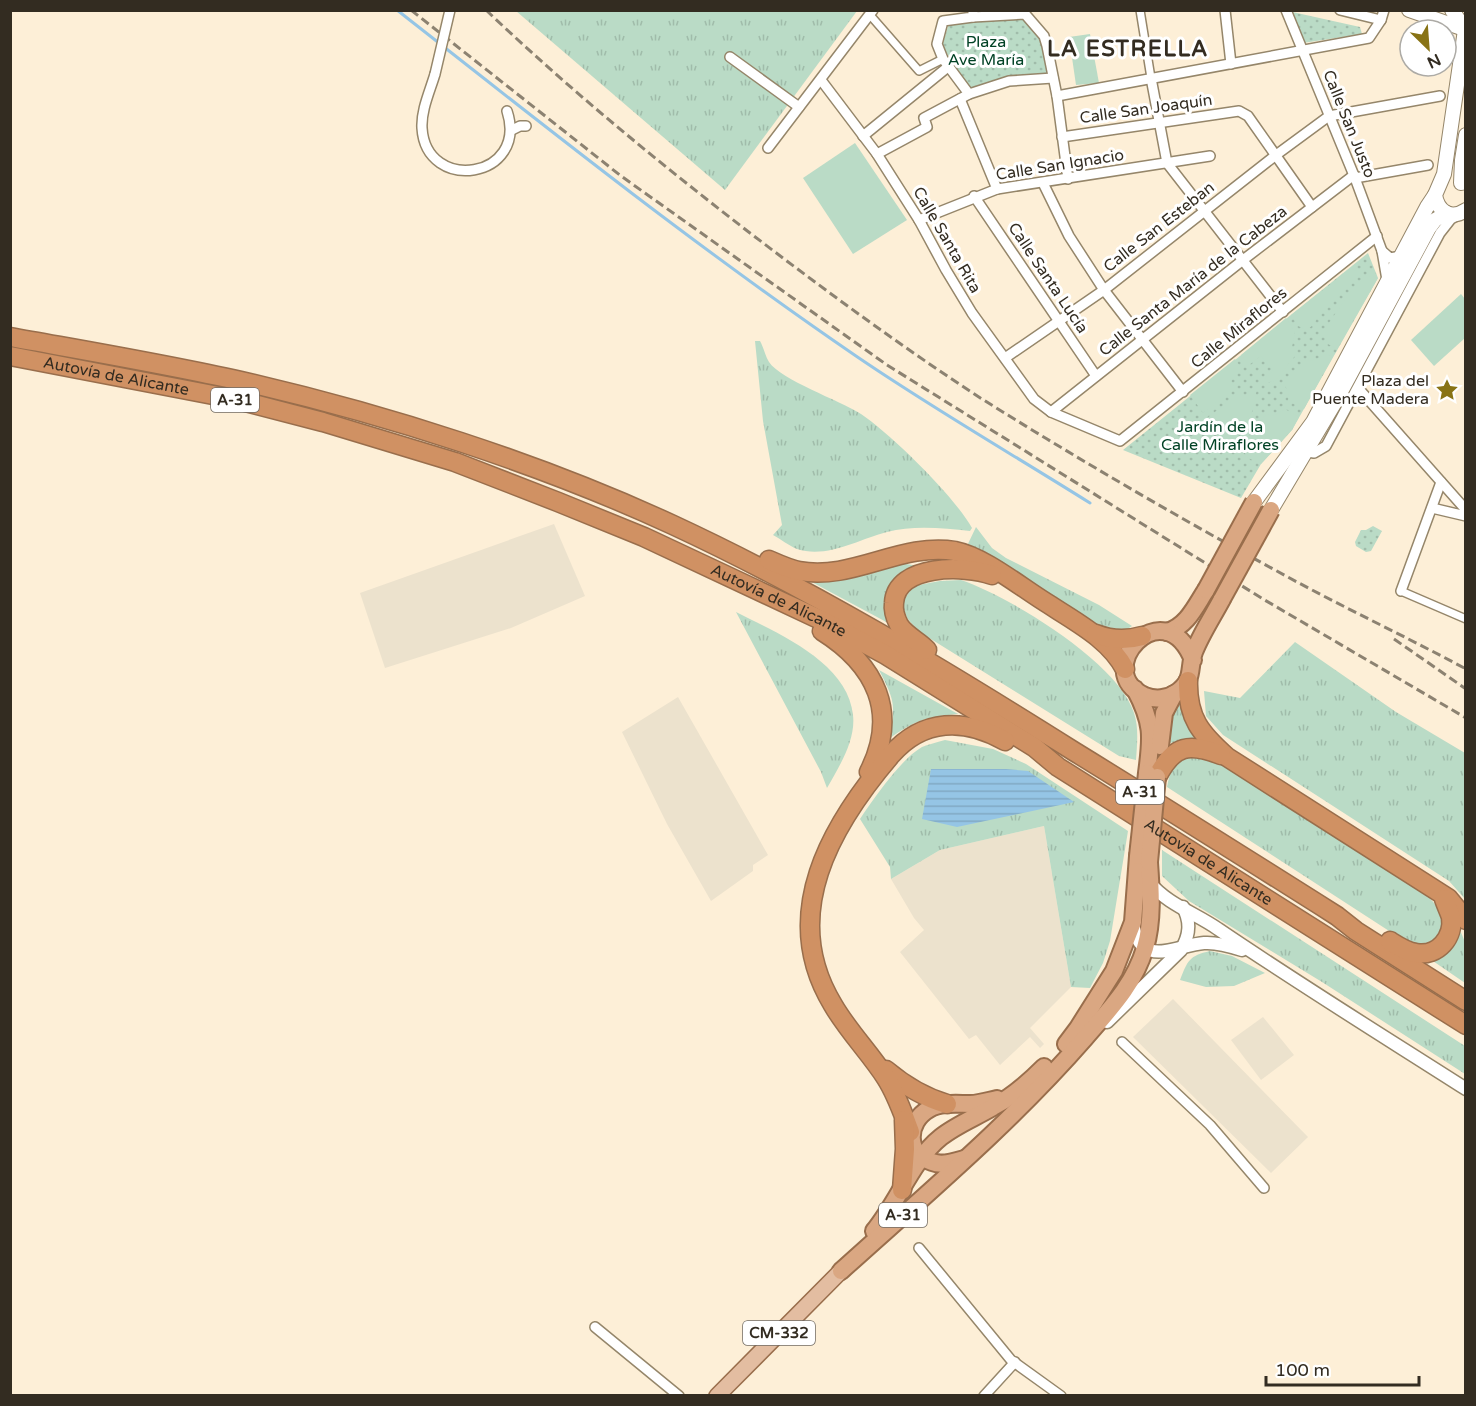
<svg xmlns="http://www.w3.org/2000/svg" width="1476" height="1406" font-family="'Varela Round',sans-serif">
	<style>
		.industrial { fill: #ece2cd }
		.grass { fill: url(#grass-tufts) }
		.park { fill: url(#park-dots) }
		.garden { fill: #badbc6 }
		.water { fill: url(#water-rules) }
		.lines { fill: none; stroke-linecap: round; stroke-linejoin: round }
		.stream { stroke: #95c5e5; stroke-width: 3 }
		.pedestrian-casing { stroke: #95866a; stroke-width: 10 }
		.minor-casing { stroke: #95866a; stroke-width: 12 }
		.tertiary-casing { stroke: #95866a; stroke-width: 15 }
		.secondary-casing { stroke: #95866a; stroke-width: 16 }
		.primary-casing { stroke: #996e4c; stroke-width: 18 }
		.trunk-casing { stroke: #996e4c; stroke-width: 20 }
		.motorway-casing { stroke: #996e4c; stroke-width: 21 }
		.pedestrian { stroke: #fff; stroke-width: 7 }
		.minor { stroke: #fff; stroke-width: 9 }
		.tertiary { stroke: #fff; stroke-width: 12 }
		.secondary { stroke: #fff; stroke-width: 14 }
		.primary { stroke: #e3bda1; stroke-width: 15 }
		.trunk { stroke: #daa782; stroke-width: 16 }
		.motorway { stroke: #d09163; stroke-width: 18 }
		.rail { stroke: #8c8271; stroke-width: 3; stroke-dasharray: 9 4.5; stroke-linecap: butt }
		.minor-bridge-casing { stroke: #95866a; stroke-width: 12; stroke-linecap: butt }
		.trunk-bridge-casing { stroke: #996e4c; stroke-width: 20; stroke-linecap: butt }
		.minor-bridge { stroke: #fff; stroke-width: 9 }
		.trunk-bridge { stroke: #daa782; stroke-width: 16 }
		.labels { text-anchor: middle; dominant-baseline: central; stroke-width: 6; stroke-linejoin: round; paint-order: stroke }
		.shield { fill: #fff; stroke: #706b64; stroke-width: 1.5 }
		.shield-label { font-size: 15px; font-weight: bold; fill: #332c21 }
		.park-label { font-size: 16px; fill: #014225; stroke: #fff }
		.street-label { font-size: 16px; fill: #332c21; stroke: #fff }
		.poi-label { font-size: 16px; fill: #332c21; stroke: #fff; text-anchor: end }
		.district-label { font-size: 22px; font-weight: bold; letter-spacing: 1.5px; fill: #332c21; stroke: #fff }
	</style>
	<defs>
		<pattern id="grass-tufts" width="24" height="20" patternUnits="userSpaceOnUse" patternTransform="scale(1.5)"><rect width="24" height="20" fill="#badbc6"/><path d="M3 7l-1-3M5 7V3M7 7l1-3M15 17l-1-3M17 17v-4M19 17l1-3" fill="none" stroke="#a0bcaa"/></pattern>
		<pattern id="park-dots" width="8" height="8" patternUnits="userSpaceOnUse" patternTransform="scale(1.5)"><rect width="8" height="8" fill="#badbc6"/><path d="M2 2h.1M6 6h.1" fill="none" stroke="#a0bcaa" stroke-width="1.8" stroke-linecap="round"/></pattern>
		<pattern id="water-rules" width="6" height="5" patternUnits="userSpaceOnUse" patternTransform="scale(1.5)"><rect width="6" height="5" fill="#95c5e5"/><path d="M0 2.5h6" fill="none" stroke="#81a9c4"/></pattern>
	</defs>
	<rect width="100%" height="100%" fill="#fdefd7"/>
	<g class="industrial">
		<polygon points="554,524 585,596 511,628 385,668 360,593"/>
		<polygon points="678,697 768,855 753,865 753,871 711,901 667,824 622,732"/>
		<polygon points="1044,826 1071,987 1030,1028 1044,1044 1040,1048 1030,1037 1000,1065 976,1035 969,1039 900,952 924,930 914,918 891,879 940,850"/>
		<polygon points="1173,999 1308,1137 1271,1173 1133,1037"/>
		<polygon points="1263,1017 1294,1055 1261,1080 1231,1040"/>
	</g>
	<g class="grass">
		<polygon points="516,11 857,11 725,190"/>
		<path d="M755,341H760C764,348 765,356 769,362C781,380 839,400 861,414C891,434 955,497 972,528L970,531C943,528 913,525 887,532C859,539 827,559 797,549C789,546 781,539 773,535L782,525L763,421Z"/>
		<polygon points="976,527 992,548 1006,558 1099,605 1132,626 1126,630 1102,627 966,548"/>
		<polygon points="900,563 925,567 910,571 890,624 808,580"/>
		<path d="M961,580C1009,596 1119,663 1134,713C1139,728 1137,745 1136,760L1119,756L918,631L907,618L902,603L913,586L940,581Z"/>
		<path d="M736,612C777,633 848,662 853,715C856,740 839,767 827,788L821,772Z"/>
		<polygon points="1295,642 1396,712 1465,753 1465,899 1449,881 1223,735 1206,716 1204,691 1240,698"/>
		<path d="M879,670L958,714C926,717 915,720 889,739C896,705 895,701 879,670Z"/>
		<polygon points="1180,701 1183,703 1199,739 1169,743 1169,718"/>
		<path d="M945,740L993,749L1026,764L1128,831L1110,941L1103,963L1090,988L1071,987L1044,826L940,850L891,879L890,867L860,819C874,798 901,759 922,747C929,744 938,742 945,740Z"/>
		<path d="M1191,755L1211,757L1428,896C1433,902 1440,909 1442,916C1449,941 1423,949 1403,940L1167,787C1171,767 1173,764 1191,755Z"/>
		<polygon points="1162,850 1465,1046 1465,1074 1322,982 1189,901 1162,876"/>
		<polygon points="1457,923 1465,942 1465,983 1430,959"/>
		<path d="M1210,951L1232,956L1265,973L1234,986L1206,987L1180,980C1188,960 1189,956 1210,951Z"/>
	</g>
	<g class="park">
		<polygon points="1288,11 1360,27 1362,34 1303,43"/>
		<polygon points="1027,16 1043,40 1052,77 973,92 942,46 949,23"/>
		<polygon points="1368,253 1378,278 1292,430 1261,464 1241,498 1123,450"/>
		<polygon points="1373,526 1382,531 1371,551 1366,552 1356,546 1355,542 1361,530 1366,530"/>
	</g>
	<g class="garden">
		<polygon points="1090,34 1099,83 1076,85 1069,37"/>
		<polygon points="855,143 907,220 853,254 803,178"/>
		<polygon points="1351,268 1358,272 1319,313 1314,324 1307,330 1298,326 1291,315"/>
		<polygon points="1365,275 1378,278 1337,349 1326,343 1326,327 1351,291"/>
		<polygon points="1461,294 1465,299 1465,338 1434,366 1411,340"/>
		<polygon points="1286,318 1295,332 1292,347 1295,356 1275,381 1265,383 1263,380 1273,371 1261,356 1249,365 1241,355"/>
		<path d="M1324,354L1333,356L1304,409L1288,401L1289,393L1285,386L1306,359C1313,362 1318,359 1324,354Z"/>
		<polygon points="1235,359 1242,369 1231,381 1235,388 1203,413 1190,395"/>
		<polygon points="1256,386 1257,389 1251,416 1230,449 1216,434 1206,419 1240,392 1244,396"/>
		<polygon points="1285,409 1299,417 1292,430 1261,464 1246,457 1243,445 1266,414 1273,416"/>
	</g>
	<polygon class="water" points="931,769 1006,769 1028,771 1074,802 957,827 922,819"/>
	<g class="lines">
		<path class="stream" d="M397,10C548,129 698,248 856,356C932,408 1012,454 1090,503"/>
		<g class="pedestrian-casing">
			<g id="pedestrian">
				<polyline points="1140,10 1151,78"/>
				<polyline points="870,15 919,71 943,59"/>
				<polyline points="1401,591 1466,619"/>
			</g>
		</g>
		<g class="minor-casing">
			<g id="minor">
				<polyline points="1225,10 1231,64"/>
				<polyline points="1286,10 1355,178 1382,251"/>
				<polyline points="1340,10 1381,20"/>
				<polyline points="973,17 1025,14 1044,36 1047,46 1057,96 1068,179"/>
				<polyline points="730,57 799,107"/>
				<path d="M435,74C430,91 421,110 422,128C426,194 529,179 507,111"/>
				<polyline points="1151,78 1167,163 1283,312"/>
				<polyline points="821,80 877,154 919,220 946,270 972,313 1034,399 1051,412 1120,441 1377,236"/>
				<polyline points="969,94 943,59 937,44 943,21 973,17 973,10"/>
				<polyline points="1057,96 1369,38 1381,20 1384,10"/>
				<polyline points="960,99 997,189"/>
				<polyline points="512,130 520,126 526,126"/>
				<polyline points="863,136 949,66"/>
				<polyline points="1062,137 1239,111 1248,116 1312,207"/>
				<polyline points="768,148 873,10"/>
				<polyline points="877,154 927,127 924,118 969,94 1009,81 1053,78"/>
				<polyline points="1355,178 1428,165"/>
				<polyline points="1043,183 1069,236 1104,290 1183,392"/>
				<polyline points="974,196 1096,376"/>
				<polyline points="919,220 997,189 1210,156"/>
				<polyline points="1387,280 1382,251 1390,258 1401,256"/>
				<polyline points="1005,358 1104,290 1276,155 1329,116 1440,96"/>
				<polyline points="1358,388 1466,510"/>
				<polyline points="1051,412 1243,260 1354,175"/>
				<polyline points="1308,452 1314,453 1326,446 1440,233 1451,219 1458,215"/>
				<polyline points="1432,508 1466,516"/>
				<polyline points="1401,591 1441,482"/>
				<polyline points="1122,1042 1210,1125 1264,1188"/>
				<polyline points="919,1248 1011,1360 1061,1396"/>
				<polyline points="595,1327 679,1396"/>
				<polyline points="984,1396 1015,1362"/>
			</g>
		</g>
		<g class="tertiary-casing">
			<g id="tertiary">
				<path d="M1150,883C1167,904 1197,914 1218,929C1299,984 1383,1036 1466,1089"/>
				<path d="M1133,921C1138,971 1176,945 1204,943C1217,942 1230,946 1242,950"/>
				<path d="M1107,1022L1181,950C1190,935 1191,922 1183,907"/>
			</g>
		</g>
		<g class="secondary-casing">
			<g id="secondary">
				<polyline points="1409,10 1464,29"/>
				<polyline points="1452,10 1466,31"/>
				<path d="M1465,30L1444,174L1435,195C1438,212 1451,220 1466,210"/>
				<polyline points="1461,183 1462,160 1466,135"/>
				<polyline points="1254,502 1313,422 1427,207 1435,195"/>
				<polyline points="1271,510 1337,399 1429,228 1435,220 1447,213"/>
			</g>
		</g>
		<g class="primary-casing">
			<polyline id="primary" points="717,1396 841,1271"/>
		</g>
		<g class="trunk-casing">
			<g id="trunk">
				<path d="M1167,632C1187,626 1195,607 1206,590"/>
				<path d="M1193,660C1163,587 1089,672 1145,696C1155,700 1167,699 1176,693C1195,680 1188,669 1194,652C1201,634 1213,616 1222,599"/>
				<path d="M1135,689C1153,723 1152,736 1147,773"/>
				<polyline points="1160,746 1164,713 1174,694"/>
				<polyline points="1066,1044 1078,1028 1114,971 1133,922 1138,856"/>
				<path d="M964,1159C954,1162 942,1166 932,1162C905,1154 906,1122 929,1109C941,1102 957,1104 970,1104C979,1104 988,1101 997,1099"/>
				<path d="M874,1231C898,1202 912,1160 941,1137C956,1125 976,1117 993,1107C1012,1097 1029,1082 1044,1067"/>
				<path d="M841,1271C924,1196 1011,1123 1085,1038C1109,1010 1134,985 1145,948C1153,921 1151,890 1149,862"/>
			</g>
		</g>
		<g class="motorway-casing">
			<g id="motorway">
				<path d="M10,337C87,351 165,364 241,381C385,414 539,463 673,525C813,590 945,670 1075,752C1163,806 1250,861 1337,916L1356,931L1466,1001"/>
				<path id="s1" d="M10,356L234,399L323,422L455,462L558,502L644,537L823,621L886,655L1034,747L1058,767L1466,1025"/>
				<path d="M769,560C778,564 789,569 799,571C853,581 901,542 955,551C985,557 1023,589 1050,605C1077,623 1109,639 1125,669"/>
				<path d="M822,631C876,665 899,713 869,772"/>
				<path d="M1096,634C1111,640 1125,641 1142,636"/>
				<path d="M927,650C919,641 906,636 899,625C896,619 893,610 894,603C896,564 965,565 992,575"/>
				<path d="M1188,681C1187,718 1201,734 1227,757L1448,898L1466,920"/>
				<path d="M1157,777C1174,744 1189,743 1221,755"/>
				<path d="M1390,941C1398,946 1407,952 1416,953C1438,957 1454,937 1451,917C1449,911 1446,905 1444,899"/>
				<path d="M886,1070C905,1086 923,1097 947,1104"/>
				<path d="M910,1132C903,1114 897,1095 886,1078C870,1053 848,1031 833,1005C778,915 831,825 891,755C923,718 965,718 1005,741"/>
				<polyline points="902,1190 905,1149 904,1120"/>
			</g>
		</g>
		<use href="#pedestrian" class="pedestrian"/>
		<use href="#minor" class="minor"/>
		<use href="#tertiary" class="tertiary"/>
		<use href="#secondary" class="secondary"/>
		<use href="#primary" class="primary"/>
		<use href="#trunk" class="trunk"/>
		<use href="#motorway" class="motorway"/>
		<g class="rail">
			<polyline points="411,10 621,176 887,365 1263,599 1466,718"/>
			<path d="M486,10C570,90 658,162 750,233C826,291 902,347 982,399C1078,459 1176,516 1275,570C1338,605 1403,635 1466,669"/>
			<polyline points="1394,639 1466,689"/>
		</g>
		<g class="minor-bridge-casing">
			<polyline id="minor-bridge" points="435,74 450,10"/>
		</g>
		<g class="trunk-bridge-casing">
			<g id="trunk-bridge">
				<polyline points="1206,590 1254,502"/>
				<polyline points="1222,599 1271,510"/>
				<polyline points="1138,856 1147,773"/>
				<polyline points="1149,862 1157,777"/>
			</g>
		</g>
		<use href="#minor-bridge" class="minor-bridge"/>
		<use href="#trunk-bridge" class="trunk-bridge"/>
	</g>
	<defs>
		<g id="sight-bare" transform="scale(1.8)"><path d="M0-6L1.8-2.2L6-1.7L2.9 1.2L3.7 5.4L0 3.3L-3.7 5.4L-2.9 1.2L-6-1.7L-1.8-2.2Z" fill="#887315" stroke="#fff" stroke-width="2.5" paint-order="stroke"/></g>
	</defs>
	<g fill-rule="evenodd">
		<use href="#sight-bare" x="1447" y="390"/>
	</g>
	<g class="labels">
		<g class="shield">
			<rect x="211" y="388" width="48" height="24" rx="4.5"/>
			<rect x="1116" y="780" width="48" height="24" rx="4.5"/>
			<rect x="879" y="1203" width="48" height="24" rx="4.5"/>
			<rect x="743" y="1321" width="72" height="24" rx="4.5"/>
		</g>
		<g class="shield-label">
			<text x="235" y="400">A-31</text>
			<text x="1140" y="792">A-31</text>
			<text x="903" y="1215">A-31</text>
			<text x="779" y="1333">CM-332</text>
		</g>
		<g class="park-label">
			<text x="986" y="42">Plaza<tspan x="986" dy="18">Ave María</tspan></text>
			<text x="1220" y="427">Jardín de la<tspan x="1220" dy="18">Calle Miraflores</tspan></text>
		</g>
		<g class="street-label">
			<text transform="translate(1146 109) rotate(-8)">Calle San Joaquín</text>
			<text transform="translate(1349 124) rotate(68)">Calle San Justo</text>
			<text transform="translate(1060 165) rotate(-9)">Calle San Ignacio</text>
			<text transform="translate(1159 227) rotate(-38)">Calle San Esteban</text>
			<text transform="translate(947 240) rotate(60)">Calle Santa Rita</text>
			<text transform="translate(1048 278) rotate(56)">Calle Santa Lucía</text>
			<text transform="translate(1193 281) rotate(-38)">Calle Santa María de la Cabeza</text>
			<text transform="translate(1239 328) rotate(-39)">Calle Miraflores</text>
			<text stroke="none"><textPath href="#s1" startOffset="108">Autovía de Alicante</textPath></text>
			<text stroke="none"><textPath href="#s1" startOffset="810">Autovía de Alicante</textPath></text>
			<text stroke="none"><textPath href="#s1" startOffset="1314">Autovía de Alicante</textPath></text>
		</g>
		<g class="poi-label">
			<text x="1429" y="381">Plaza del<tspan x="1429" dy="18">Puente Madera</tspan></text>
		</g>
		<g class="district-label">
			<text x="1128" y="49">LA ESTRELLA</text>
		</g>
	</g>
	<rect width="1476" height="1406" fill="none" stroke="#332c21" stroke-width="24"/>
	<g transform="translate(1428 48) rotate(155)"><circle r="28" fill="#ffffff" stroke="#adaba6" stroke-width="1.5"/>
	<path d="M0-4.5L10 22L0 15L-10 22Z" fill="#887315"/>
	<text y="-9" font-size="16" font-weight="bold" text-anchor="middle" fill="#332c21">N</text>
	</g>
	<path d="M1266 1376v9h153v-9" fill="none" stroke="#332c21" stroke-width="3"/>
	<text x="1275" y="1376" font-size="18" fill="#332c21" stroke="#ffffff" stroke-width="4.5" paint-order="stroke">100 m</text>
</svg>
